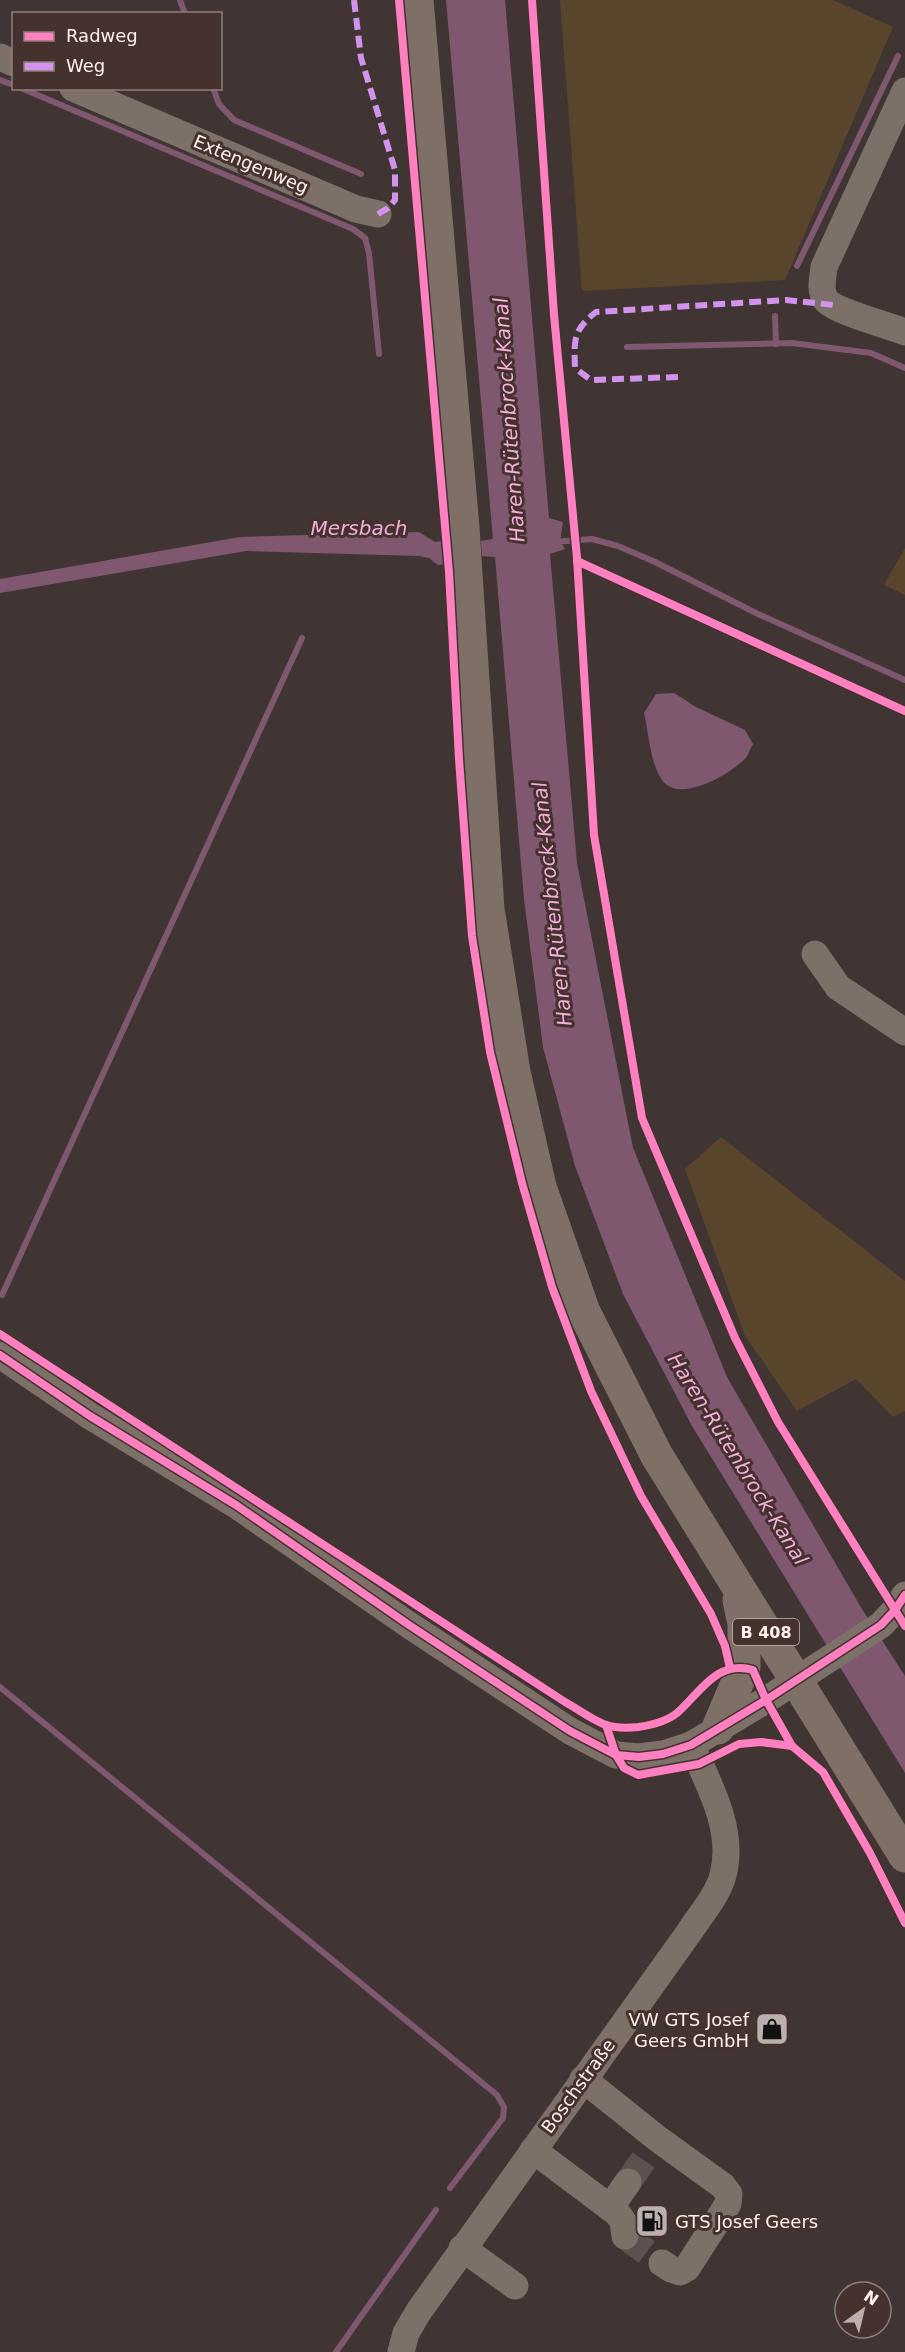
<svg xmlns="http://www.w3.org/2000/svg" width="905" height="2352" font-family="'DejaVu Sans',sans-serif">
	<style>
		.green { fill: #58452b }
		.water { fill: #7f5870 }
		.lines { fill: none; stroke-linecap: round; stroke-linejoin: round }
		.stream { stroke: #7f5870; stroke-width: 6 }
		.minor-tunnel { stroke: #5c514f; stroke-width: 27; stroke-dasharray: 27 14; stroke-linecap: butt }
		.minor { stroke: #7c7069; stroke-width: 27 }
		.major { stroke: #7f7067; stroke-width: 33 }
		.quiet { stroke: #d193ec; stroke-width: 6; stroke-dasharray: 12 6; stroke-linecap: butt }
		.cycleway-casing { stroke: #45312e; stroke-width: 11 }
		.cycleway { stroke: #ff80c0; stroke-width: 8 }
		.labels { text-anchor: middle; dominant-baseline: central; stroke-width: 6; stroke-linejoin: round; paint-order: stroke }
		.shield { fill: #45312e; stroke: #c6b7b4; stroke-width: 1.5 }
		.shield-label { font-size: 16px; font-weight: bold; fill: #fef1ee }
		.street-label { font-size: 18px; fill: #fef1ee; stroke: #45312e }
		.poi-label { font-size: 18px; fill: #fef1ee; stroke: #45312e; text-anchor: end }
		.water-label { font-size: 20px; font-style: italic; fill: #f2afd9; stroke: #45312e }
	</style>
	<rect width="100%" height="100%" fill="#403533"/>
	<g class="green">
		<polygon points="560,0 833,0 893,27 785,280 582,291"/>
		<polygon points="905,548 905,595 884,585"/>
		<polygon points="721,1137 905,1281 905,1411 893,1417 856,1379 797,1411 745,1336 685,1169"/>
	</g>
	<g class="water">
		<polygon points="446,0 505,0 549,518 563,522 560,541 565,549 550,554 577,863 633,1148 728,1379 862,1609 905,1676 905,1773 692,1426 623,1294 575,1166 543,1047 524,899 495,557 482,556 481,541 493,539"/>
		<polygon points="419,532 435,542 441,541 444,564 438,565 429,558 419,556 246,551 0,593 0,579 240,537"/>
		<path d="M674,693L696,707L745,730L753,744C750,749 748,756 744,760C728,775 679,804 662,780C650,762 649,734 644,713L656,694Z"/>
	</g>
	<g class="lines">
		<g class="stream">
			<polyline points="180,0 185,14"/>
			<polyline points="0,80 14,85"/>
			<polyline points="21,88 353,229 365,238 369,253 379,354"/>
			<polyline points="213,88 219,104 234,120 361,174"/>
			<polyline points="797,266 898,56"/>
			<polyline points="775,316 776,344"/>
			<polyline points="627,347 792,343 871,353 905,368"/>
			<polyline points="553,542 592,539 618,546 655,562 758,614 905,680"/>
			<polyline points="2,1295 302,638"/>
			<polyline points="0,1687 497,2095 504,2107 503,2118 450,2188"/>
			<polyline points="336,2352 436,2210"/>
		</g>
		<g class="minor-tunnel">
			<polyline points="628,2182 645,2158"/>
			<polyline points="625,2236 662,2263"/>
		</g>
		<g class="minor">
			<polyline points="0,57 14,63"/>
			<polyline points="73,88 356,209 378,214"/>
			<path d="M905,91L824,267C823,277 819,290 826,300C834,311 890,326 905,332"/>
			<polyline points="815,954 838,987 905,1032"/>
			<polyline points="0,1355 90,1416 236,1505 409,1625 570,1731 616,1755 639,1757 663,1754 691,1745 766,1700 881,1625 895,1610 905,1595"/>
			<polyline points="583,2079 658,2139 723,2186 729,2194 728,2204 687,2268 680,2272 671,2269 662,2263"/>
			<polyline points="533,2150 617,2213 623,2221 625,2236"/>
			<polyline points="610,2208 628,2182"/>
			<polyline points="462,2248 515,2286"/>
			<path d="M401,2352L406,2333L419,2311L690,1931C701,1914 718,1895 723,1875C735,1831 709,1784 691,1745"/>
		</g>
		<g class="major">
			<polyline points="417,0 463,528 488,909 514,1072 540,1187 584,1312 657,1456 905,1856"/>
			<polyline points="718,1728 744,1667 744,1624 739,1600"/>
		</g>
		<g class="quiet">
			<polyline points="354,0 361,58 395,170 395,200 388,208 378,214"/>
			<path d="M678,377L591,380L575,368C574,340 573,330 596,312L786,300L834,305"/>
		</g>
		<g class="cycleway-casing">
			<g id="cycleway">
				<polyline points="399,0 449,572 459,759 472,936 490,1052 522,1183 552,1287 591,1391 641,1496 711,1614 725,1646 730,1668"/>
				<polyline points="532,0 554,315 577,558 594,835 642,1118 735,1338 778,1422 905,1626"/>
				<polyline points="577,561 905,711"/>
				<path d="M0,1334L565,1702C578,1709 592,1720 606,1725C615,1728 628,1728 638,1727C652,1725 666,1722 677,1713C700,1693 717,1659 753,1670L766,1700L792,1746L823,1772L870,1853L905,1923"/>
				<polyline points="0,1355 90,1416 236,1505 409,1625 570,1731 616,1755 639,1757 663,1754 691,1745 766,1700 881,1625 895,1610 905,1595"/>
				<polyline points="606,1725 616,1755 624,1768 638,1775 699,1764 739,1744 761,1742 792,1746"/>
			</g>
		</g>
		<use href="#cycleway" class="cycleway"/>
	</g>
	<defs>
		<g id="shop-square" transform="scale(1.725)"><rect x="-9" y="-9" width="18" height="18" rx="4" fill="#bcafad" stroke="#45312e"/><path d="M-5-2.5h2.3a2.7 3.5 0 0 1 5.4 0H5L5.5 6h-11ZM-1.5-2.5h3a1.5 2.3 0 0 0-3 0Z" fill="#111"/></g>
		<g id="fuel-square" transform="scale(1.725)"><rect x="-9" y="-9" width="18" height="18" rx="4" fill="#bcafad" stroke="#45312e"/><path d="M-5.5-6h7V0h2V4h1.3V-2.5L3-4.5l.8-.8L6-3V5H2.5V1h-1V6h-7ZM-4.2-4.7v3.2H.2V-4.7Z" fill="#111"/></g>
	</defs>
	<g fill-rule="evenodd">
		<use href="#shop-square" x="772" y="2029"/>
		<use href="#fuel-square" x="652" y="2221"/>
	</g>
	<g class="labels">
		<rect class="shield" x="733" y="1619" width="66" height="26" rx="4.5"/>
		<g class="shield-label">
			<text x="766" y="1632">B 408</text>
		</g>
		<g class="street-label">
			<text transform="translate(251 164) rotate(23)">Extengenweg</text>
			<text transform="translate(578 2086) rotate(-54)">Boschstraße</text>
		</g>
		<g class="poi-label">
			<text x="749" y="2019">VW GTS Josef<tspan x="749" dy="21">Geers GmbH</tspan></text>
			<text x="675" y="2221" text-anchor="start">GTS Josef Geers</text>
		</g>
		<g class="water-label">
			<text transform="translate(509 420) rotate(-94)">Haren-Rütenbrock-Kanal</text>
			<text x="359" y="528">Mersbach</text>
			<text transform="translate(552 904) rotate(-96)">Haren-Rütenbrock-Kanal</text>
			<text transform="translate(738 1459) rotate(58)">Haren-Rütenbrock-Kanal</text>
		</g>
	</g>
	<rect x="12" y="12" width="210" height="78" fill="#45312e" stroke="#8f7e7b" stroke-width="1.5"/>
	<rect x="24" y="32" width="30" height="9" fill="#ff80c0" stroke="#8f7e7b" stroke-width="1.5"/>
	<text x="66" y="42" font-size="18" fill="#fef1ee">Radweg</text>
	<rect x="24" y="62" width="30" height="9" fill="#d193ec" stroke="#8f7e7b" stroke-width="1.5"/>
	<text x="66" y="72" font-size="18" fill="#fef1ee">Weg</text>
	<g transform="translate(863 2310) rotate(34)"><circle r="28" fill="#45312e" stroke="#8f7e7b" stroke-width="1.5"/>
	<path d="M0-4.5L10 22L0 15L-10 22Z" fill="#bcafad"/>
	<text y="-9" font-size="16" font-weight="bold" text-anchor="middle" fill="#fef1ee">N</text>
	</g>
</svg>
